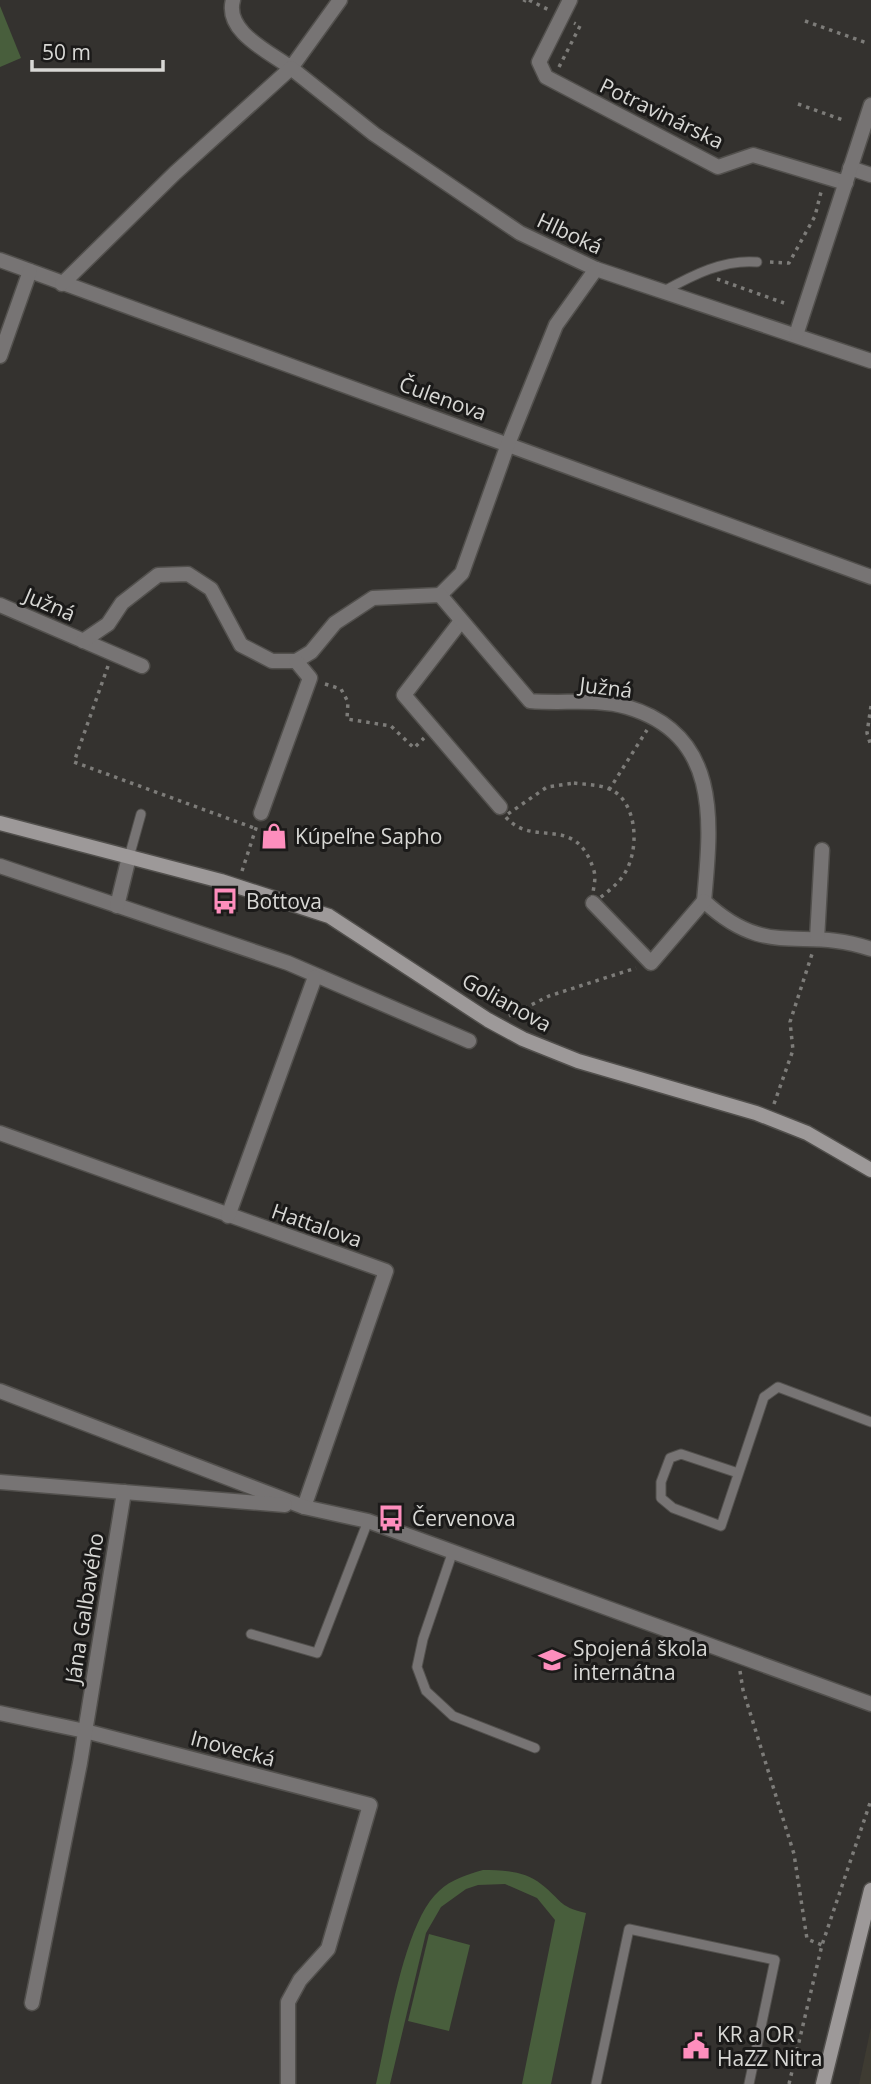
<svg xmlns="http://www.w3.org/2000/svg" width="871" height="2084" font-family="'Open Sans',sans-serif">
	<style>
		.built { fill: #3e3b32 }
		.green { fill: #485e3c }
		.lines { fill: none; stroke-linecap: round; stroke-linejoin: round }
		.lane-casing { stroke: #52504d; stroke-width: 11 }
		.street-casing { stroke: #52504d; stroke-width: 17 }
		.secondary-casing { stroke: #52504d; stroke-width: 17 }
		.path { stroke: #7d7c79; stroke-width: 3.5; stroke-dasharray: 3.5 5; stroke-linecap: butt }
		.lane { stroke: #777474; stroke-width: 9 }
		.street { stroke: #777474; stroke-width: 14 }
		.secondary { stroke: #9d9999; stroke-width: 14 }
		.labels { text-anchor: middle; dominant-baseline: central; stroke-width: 6; stroke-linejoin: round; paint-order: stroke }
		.street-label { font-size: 21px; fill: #d8d8d5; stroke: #1b1a19 }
		.poi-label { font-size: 21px; fill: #d8d8d5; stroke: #1b1a19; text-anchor: start }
	</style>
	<rect width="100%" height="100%" fill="#34322f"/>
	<polygon class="built" points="871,2027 871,2084 859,2084"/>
	<g class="green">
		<polygon points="0,6 21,58 0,67"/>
		<path d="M483,1870C502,1870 525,1871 541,1884C563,1901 557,1906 586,1913L551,2084H522L555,1920L537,1898L505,1884L478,1885L466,1889L441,1907L426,1933L390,2084H376C387,2037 404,1921 439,1891C452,1879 466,1875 483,1870Z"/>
		<polygon points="429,1934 470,1945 449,2031 408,2021"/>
	</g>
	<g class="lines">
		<g class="lane-casing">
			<g id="lane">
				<path d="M664,291C693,275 724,259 757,262"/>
				<polyline points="129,857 141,814"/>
				<polyline points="738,1473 681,1454 670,1458 661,1482 661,1498 673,1508 721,1526 764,1397 778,1387 871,1422"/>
				<polyline points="453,1551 423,1639 417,1667 426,1691 453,1716 535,1748"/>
				<polyline points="251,1634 317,1653 368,1521"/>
				<polyline points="596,2084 629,1929 775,1960 749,2084"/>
			</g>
		</g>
		<g class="street-casing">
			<g id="street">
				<path d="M233,0C224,32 270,52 291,68L340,0"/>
				<polyline points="570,0 539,62 546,77 718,167 753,155 846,183"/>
				<polyline points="850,168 871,175"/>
				<polyline points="0,260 871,577"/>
				<polyline points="62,284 175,173 291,68 374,134 520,233 596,269 871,361"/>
				<polyline points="796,335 871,105"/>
				<polyline points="0,356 30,271"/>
				<polyline points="440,595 462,573 508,444 556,325 596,269"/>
				<polyline points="0,605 142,666"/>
				<polyline points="461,621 404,695 500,807"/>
				<path d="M83,641L108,624L122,603L158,575L188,574L211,589L241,645L272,661H296L311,652L335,623L373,598L440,595L530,701C563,704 596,698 627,707C722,735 711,824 704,901C768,961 802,925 871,949"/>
				<polyline points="261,813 310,678 296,661"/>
				<polyline points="0,866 288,963 469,1041"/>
				<polyline points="593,903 651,963 704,901"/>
				<polyline points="117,906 129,857"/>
				<polyline points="817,939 822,850"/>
				<polyline points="0,1133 386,1271 304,1507"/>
				<polyline points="228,1216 315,977"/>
				<polyline points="0,1391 304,1507 368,1521 871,1704"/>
				<polyline points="0,1482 285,1505"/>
				<polyline points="0,1713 85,1731 370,1805 328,1949 300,1980 288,2002 288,2084"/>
				<polyline points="32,2003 80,1763 124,1492"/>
			</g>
		</g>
		<g class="secondary-casing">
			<g id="secondary">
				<polyline points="0,823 221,881 329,916 488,1020 523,1039 578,1061 756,1113 807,1133 871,1170"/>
				<polyline points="823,2084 871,1890"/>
			</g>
		</g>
		<g class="path">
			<polyline points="529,0 549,10"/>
			<polyline points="524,2 525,0"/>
			<polyline points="805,21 867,43"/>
			<polyline points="559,67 580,26 574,23"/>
			<polyline points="798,104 843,120"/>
			<polyline points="770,262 789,263 815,216 821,192"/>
			<polyline points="717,279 784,303"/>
			<polyline points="108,666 74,762 254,828"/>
			<polyline points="325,684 341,689 348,702 347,719 391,726 414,748 424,738"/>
			<polyline points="871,706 867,733 871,746"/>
			<path d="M574,783C589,785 608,784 620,796C640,817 638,862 618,882C611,890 602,896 593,903C591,892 597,882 594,871C576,811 532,850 505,816L547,787Z"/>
			<polyline points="609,790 647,730"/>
			<polyline points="242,871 257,825"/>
			<polyline points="509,1016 549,996 636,968"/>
			<polyline points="774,1104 793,1050 790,1022 812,954"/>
			<polyline points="740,1671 743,1690 794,1854 807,1939 822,1945"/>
			<polyline points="789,2084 822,1945 871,1800"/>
		</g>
		<use href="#lane" class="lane"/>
		<use href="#street" class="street"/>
		<use href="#secondary" class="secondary"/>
	</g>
	<defs>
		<g id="shop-bare" transform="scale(2.1)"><path d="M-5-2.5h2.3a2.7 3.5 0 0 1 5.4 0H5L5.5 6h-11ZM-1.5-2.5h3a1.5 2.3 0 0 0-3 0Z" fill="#fe8ebd" stroke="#1b1a19" stroke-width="2.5" paint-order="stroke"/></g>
		<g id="bus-bare" transform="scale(2.1)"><path d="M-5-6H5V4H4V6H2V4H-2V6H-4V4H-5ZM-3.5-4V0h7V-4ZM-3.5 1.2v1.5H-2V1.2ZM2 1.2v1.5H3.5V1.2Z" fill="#fe8ebd" stroke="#1b1a19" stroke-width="2.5" paint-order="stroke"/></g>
		<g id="school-bare" transform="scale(2.1)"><path d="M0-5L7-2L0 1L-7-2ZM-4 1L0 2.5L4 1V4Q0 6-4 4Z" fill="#fe8ebd" stroke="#1b1a19" stroke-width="2.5" paint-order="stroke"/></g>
		<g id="civic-bare" transform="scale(2.1)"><path d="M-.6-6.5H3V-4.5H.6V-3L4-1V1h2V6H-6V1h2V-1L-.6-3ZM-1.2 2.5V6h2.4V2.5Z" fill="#fe8ebd" stroke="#1b1a19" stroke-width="2.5" paint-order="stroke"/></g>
	</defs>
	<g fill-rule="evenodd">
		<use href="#shop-bare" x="274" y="836"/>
		<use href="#bus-bare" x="225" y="901"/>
		<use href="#bus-bare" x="391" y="1518"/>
		<use href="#school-bare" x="552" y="1660"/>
		<use href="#civic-bare" x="696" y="2046"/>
	</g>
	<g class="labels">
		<g class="street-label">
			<text transform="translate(662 113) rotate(26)">Potravinárska</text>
			<text transform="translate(570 233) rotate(25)">Hlboká</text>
			<text transform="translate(443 398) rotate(20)">Čulenova</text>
			<text transform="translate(50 604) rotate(23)">Južná</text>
			<text transform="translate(606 687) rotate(7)">Južná</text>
			<text transform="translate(507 1002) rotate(29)">Golianova</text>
			<text transform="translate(317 1225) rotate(19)">Hattalova</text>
			<text transform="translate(84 1608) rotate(-81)">Jána Galbavého</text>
			<text transform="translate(233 1748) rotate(15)">Inovecká</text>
		</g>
		<g class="poi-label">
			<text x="295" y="836">Kúpeľne Sapho</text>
			<text x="246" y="901">Bottova</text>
			<text x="412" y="1518">Červenova</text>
			<text x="573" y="1648">Spojená škola<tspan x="573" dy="24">internátna</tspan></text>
			<text x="717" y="2034">KR a OR<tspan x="717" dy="24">HaZZ Nitra</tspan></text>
		</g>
	</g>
	<path d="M32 60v10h131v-10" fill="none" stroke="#d8d8d5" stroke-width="3.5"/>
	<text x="42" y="60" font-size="21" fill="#d8d8d5" stroke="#1b1a19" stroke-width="5" paint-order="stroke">50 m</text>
</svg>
